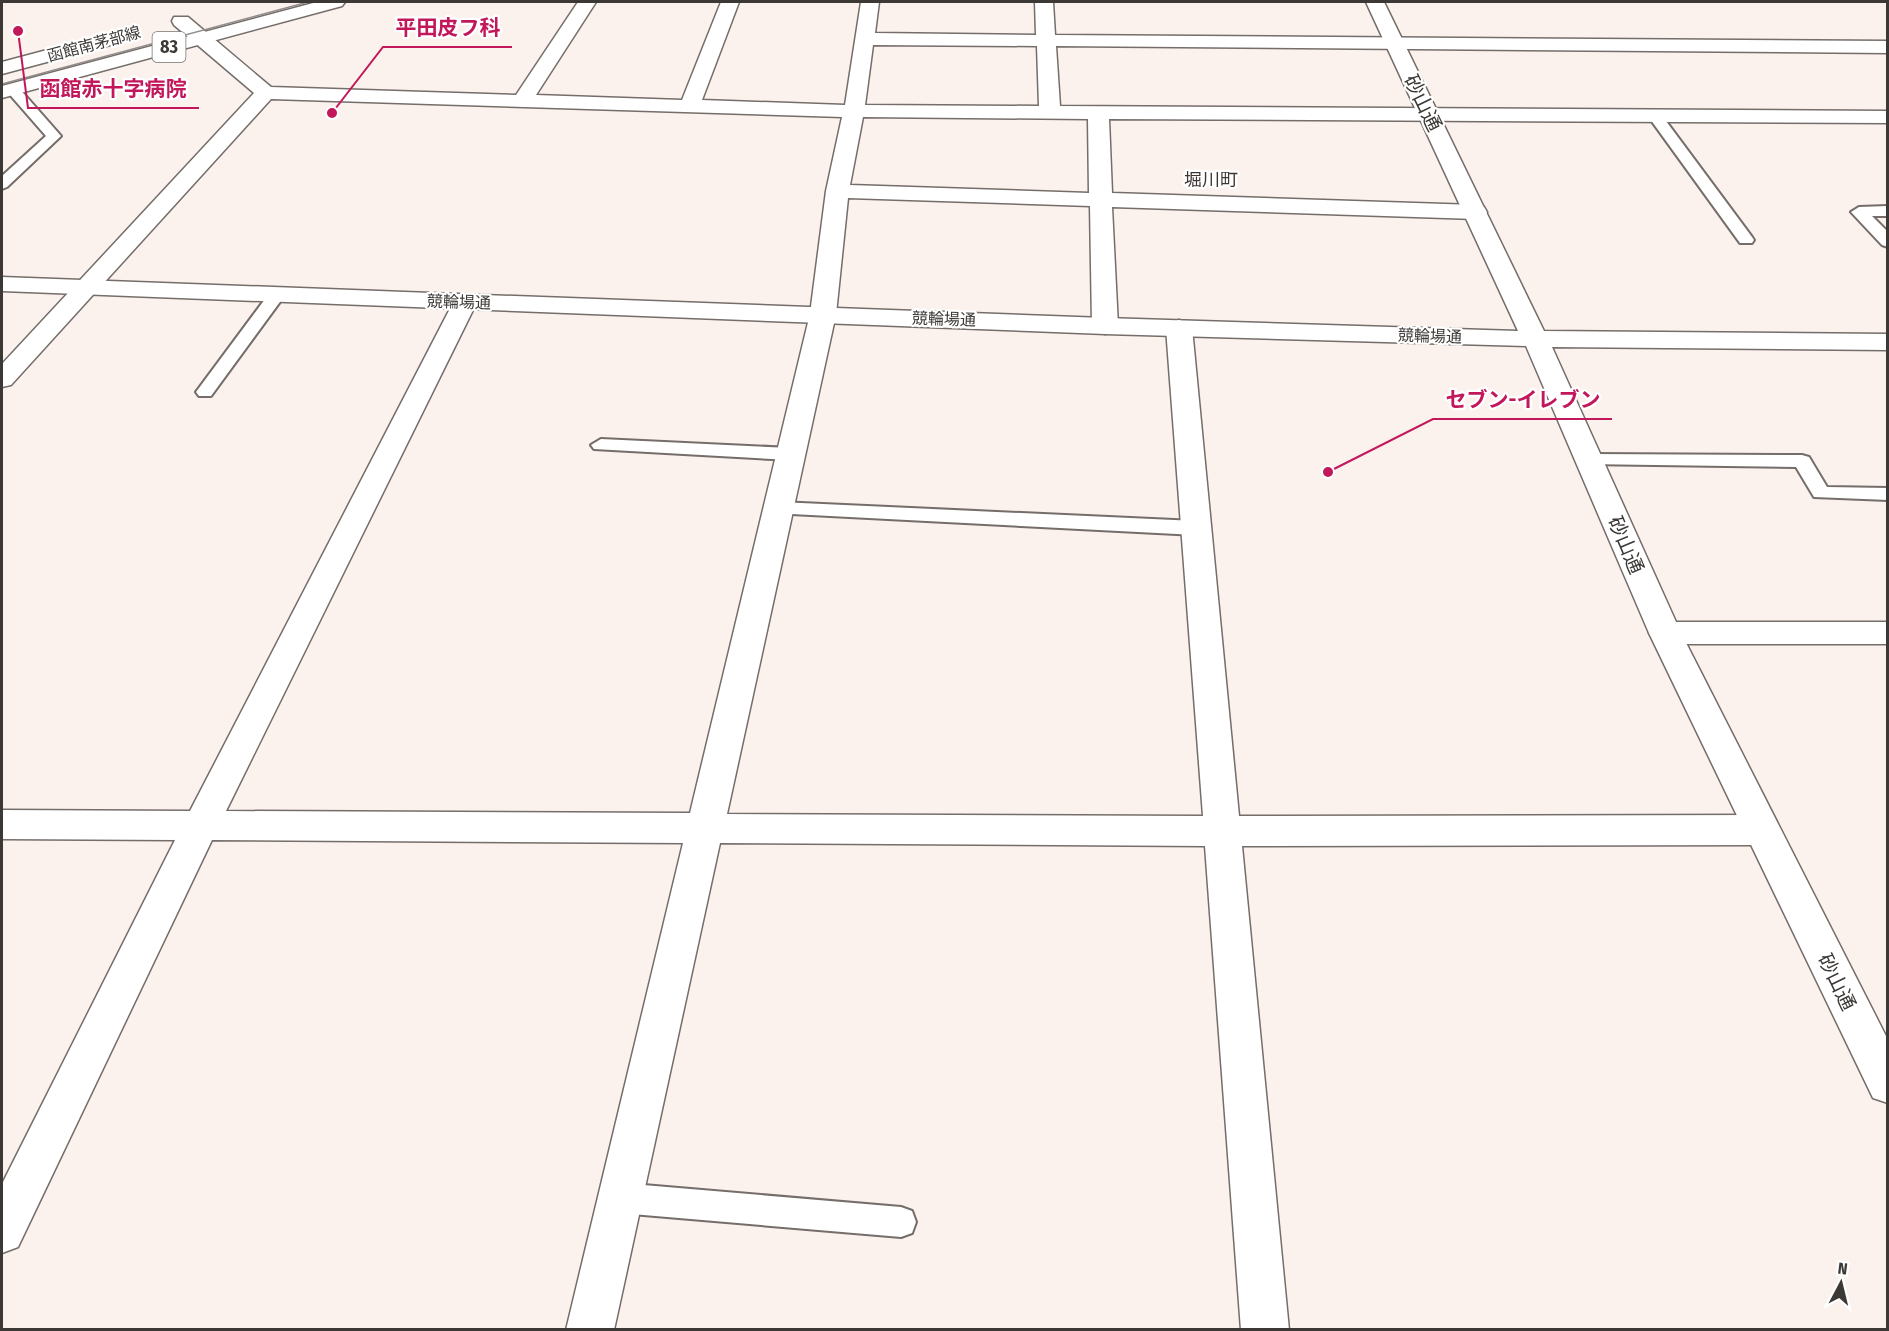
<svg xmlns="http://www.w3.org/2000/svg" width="1889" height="1331" font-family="'Fira Sans Condensed','Noto Sans JP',sans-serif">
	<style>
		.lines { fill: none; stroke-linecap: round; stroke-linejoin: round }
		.lane-casing { stroke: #746d69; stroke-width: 4 }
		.street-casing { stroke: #746d69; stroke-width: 3 }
		.secondary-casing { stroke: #746d69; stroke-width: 3 }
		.primary-casing { stroke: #746d69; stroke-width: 3 }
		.lane { fill: #fff; fill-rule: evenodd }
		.street { fill: #fff; fill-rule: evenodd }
		.secondary { fill: #fff; fill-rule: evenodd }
		.primary { fill: #fff; fill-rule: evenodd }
		.tram { stroke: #928d8a; stroke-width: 1.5 }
		.labels { text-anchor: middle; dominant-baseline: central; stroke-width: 4.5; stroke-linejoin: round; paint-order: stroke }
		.far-street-label { font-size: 16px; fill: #3b3836; stroke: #fff }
		.shield { fill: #fff; stroke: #767472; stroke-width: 1.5 }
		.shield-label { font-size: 18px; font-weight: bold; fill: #3b3836 }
		.far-quarter-label { font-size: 18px; fill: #3e3734; stroke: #fff }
		.street-label { font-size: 20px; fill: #3b3836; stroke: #fff }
		.leader { fill: none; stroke: #c2185b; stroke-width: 2 }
		.callout-dot { fill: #c2185b; stroke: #fff; stroke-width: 2 }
		.callout-label { font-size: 21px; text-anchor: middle; font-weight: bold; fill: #c2185b; stroke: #fff; stroke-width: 4.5; stroke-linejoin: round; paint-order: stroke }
	</style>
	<rect width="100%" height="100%" fill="#fbf2ee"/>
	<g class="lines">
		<g class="lane-casing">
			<g id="lane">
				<polygon points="12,85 17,86 61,136 7,187 2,189 2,176 46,136 5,89"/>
				<polygon points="1655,112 1660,113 1752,237 1754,240 1752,243 1740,243 1648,116"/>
				<polygon points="1888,206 1888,216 1872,216 1888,232 1888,247 1882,245 1851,212 1859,207"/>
				<polygon points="277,290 285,295 211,396 199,396 196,392 199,388 271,291"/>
				<polygon points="601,439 791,448 801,454 791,460 594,449 591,445"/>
				<polygon points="1590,454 1802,455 1809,457 1827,487 1888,488 1888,500 1814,497 1796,467 1583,464 1580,460 1583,456"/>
				<polygon points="779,502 1196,521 1203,523 1206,528 1203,533 1196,535 772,513 769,508 772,503"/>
				<polygon points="620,1183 901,1207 912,1211 916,1222 912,1233 901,1237 620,1213 609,1209 605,1198 609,1187"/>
			</g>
		</g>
		<g class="street-casing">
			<g id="street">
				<path d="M578,2H596L536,95L682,100L721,2H739L702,100L845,105L861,2H879L875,33L1036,35L1035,2H1053L1055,35L1888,41V53L1056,46L1060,106L1888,111V123L1109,119L1112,193L1476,205L1484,207L1487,212L1484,217L1476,219L1112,207L1118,326L1114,331L1105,334L1096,331L1092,326L1090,206L848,198L836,314L727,814L1203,816L1166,328L1170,323L1179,320L1188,323L1192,328L1239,816L1762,815L1775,820L1780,830L1775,840L1762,845L1242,846L1289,1330H1241L1205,846L720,843L614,1330H566L683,843L212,840L18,1247L2,1253V1184L175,840L2,839V810L190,811L456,297L465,295L474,297L477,302L226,811L690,813L810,314L826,191L842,117L271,99L11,385L2,387V364L254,93L174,25L172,21L174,17H188L271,87L516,95ZM873,45L1037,46L1039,106L865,105ZM863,117L1088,119L1089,193L850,185Z"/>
				<polygon points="1665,622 1888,622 1888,644 1665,644 1654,641 1649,633 1654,625"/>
			</g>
		</g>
		<g class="secondary-casing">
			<polygon id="secondary" points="1366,2 1384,2 1544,331 1888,334 1888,350 1552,347 1681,633 1888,1040 1888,1103 1873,1098 1649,633 1526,346 1105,334 2,291 2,277 1105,318 1518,331"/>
		</g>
		<g class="primary-casing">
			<g id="primary">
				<polygon points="317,2 345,2 342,6 2,98 2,86"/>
				<polygon points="107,34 114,36 117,40 114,44 2,74 2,62"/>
			</g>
		</g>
		<use href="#lane" class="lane"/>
		<use href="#street" class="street"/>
		<use href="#secondary" class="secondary"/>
		<use href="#primary" class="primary"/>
		<polyline class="tram" points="2,84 308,2"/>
	</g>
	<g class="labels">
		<g class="far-street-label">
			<text transform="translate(94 44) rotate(-15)">函館南茅部線</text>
			<text transform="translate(459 302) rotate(2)">競輪場通</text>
			<text transform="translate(944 319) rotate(2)">競輪場通</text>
			<text transform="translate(1430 336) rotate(2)">競輪場通</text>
		</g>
		<rect class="shield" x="152.5" y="32" width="33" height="30" rx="4.5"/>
		<g class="shield-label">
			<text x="169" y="47">83</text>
		</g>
		<g class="far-quarter-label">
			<text x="1211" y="180">堀川町</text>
		</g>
		<g class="street-label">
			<text transform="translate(1423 103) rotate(64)">砂山通</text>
			<text transform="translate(1626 545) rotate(67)">砂山通</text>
			<text transform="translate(1837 982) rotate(64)">砂山通</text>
		</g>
	</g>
	<path class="leader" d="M332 113L383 47H512M18 31L28 108H199M1328 472L1433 419H1612"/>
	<g class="callout-dot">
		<circle cx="332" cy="113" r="6"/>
		<circle cx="18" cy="31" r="6"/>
		<circle cx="1328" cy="472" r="6"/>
	</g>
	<g class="callout-label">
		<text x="448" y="35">平田皮フ科</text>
		<text x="113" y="96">函館赤十字病院</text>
		<text x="1523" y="407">セブン-イレブン</text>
	</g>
	<rect width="1889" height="1331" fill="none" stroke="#3b3836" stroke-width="6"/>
	<g transform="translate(1841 1283) rotate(7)" stroke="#ffffff" stroke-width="4.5" paint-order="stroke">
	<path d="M0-4.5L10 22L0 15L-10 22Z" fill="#3b3836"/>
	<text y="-9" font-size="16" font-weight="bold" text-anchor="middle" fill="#3b3836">N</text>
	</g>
</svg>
